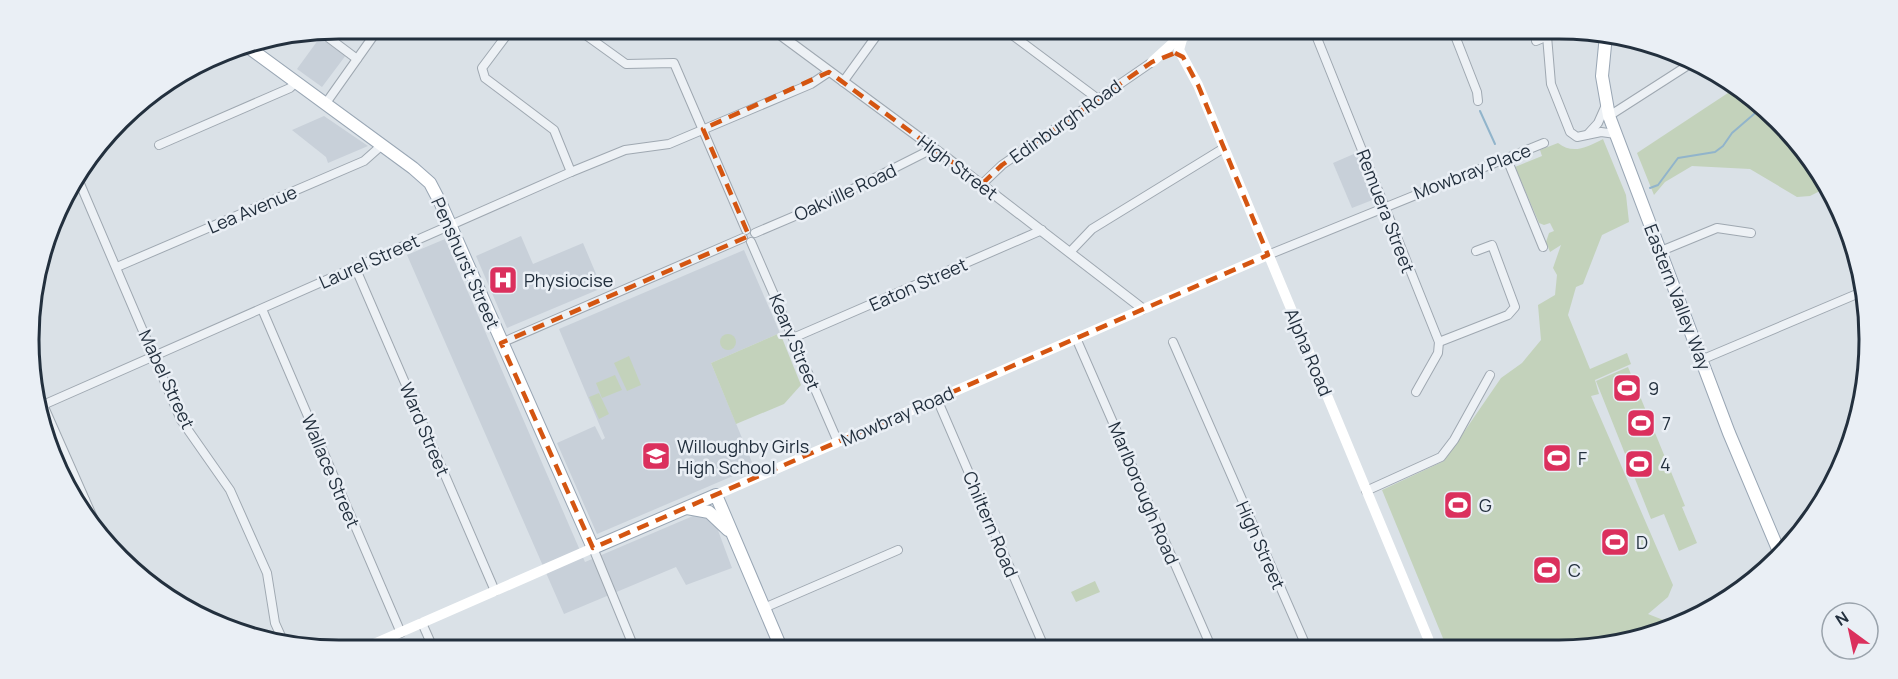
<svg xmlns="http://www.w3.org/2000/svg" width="1898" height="679" font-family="Manrope,sans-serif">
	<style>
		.built { fill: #c8d0d9 }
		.green { fill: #c3d2bb }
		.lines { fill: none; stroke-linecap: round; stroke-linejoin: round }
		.stream { stroke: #91b4cb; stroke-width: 2 }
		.minor-casing { stroke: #9fa8b1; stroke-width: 10 }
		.tertiary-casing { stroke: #9fa8b1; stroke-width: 11 }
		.primary-casing { stroke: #99a6b4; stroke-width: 14 }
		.minor { stroke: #edf1f5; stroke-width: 8 }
		.tertiary { stroke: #edf1f5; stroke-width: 9 }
		.secondary { stroke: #fff; stroke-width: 10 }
		.primary { stroke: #fff; stroke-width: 12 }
		.marked { fill: none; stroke: #d45511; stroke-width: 4.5; stroke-dasharray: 12 8; stroke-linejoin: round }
		.labels { text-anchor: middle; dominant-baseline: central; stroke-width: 5; stroke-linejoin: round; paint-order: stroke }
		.street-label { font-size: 18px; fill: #23303e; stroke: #eaeff5 }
		.poi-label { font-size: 18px; fill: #23303e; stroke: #eaeff5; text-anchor: start }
		.rim { fill: none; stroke: #23303e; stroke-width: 3 }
	</style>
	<rect width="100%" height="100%" fill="#dae1e7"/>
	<g class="built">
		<polygon points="321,36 346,55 322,87 297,69"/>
		<polygon points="324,116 368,146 328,163 326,157 292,130"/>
		<polygon points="1356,153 1375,199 1352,208 1333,163"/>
		<polygon points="521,236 533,264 583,243 602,288 507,328 476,256"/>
		<polygon points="445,239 585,562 693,516 706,518 716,525 732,568 686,585 676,567 564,614 407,255"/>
		<polygon points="744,250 780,333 711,363 754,467 597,534 557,443 595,426 602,440 605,438 559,329"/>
	</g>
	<g class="green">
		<polygon points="1737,87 1748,93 1828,184 1828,187 1810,196 1797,197 1750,169 1692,166 1665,182 1654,195 1637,153"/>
		<path d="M1603,139L1626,195L1629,222L1602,235L1583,284L1576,287L1568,315L1590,369L1627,353L1631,364L1595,380L1599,394L1591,396L1673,585L1668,597L1648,614L1676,625L1599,648H1447L1382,490L1444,461L1501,378L1522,363L1541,340L1538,305L1555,295L1557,275L1553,268L1561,245L1550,252L1546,242L1549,233L1554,231L1550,223L1544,225L1539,223L1515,167L1542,156L1540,150L1558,143C1573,155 1587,147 1603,139Z"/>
		<polygon points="780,333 801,385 784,404 736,424 711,363"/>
		<circle cx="728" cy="342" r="8"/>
		<polygon points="629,356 641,385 627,391 614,363"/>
		<polygon points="1628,367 1685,506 1682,507 1697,543 1679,551 1664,514 1651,519 1596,381"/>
		<polygon points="615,375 622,390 602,398 596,383"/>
		<polygon points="599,393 609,414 599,419 589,397"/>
		<polygon points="1095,581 1100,592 1076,602 1071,592"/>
	</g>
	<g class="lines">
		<g class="stream">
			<polyline points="1480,111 1495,144"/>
			<polyline points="1650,188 1658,185 1678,158 1715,152 1723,146 1732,133 1761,108"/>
		</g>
		<g class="minor-casing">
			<g id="minor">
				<polyline points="512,28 482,68 485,78 554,130 571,172"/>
				<polyline points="576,28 626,64 674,63 746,230"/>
				<polyline points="1003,28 1098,99"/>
				<polyline points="1313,28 1439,342 1438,353 1416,392"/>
				<polyline points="1452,28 1477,92 1478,101"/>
				<polyline points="321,32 357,59"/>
				<polyline points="1547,36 1551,84 1570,132 1577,137 1601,132 1616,134"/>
				<polyline points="1536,41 1564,29"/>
				<polyline points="843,82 882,28"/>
				<polyline points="326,103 379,28"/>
				<polyline points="1609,116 1690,64"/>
				<polyline points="1588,134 1598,123 1606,105"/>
				<polyline points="159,145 290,88 296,82"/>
				<polyline points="1507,159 1543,247"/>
				<polyline points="78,179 181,420 230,490 267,573 275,623 284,643"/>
				<polyline points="982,184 1002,165 1152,62"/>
				<polyline points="755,233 823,204 934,148"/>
				<polyline points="751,242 838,442"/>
				<polyline points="1071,251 1092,229 1224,148"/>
				<polyline points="1661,251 1717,228 1751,233"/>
				<polyline points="1268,255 1544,143"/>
				<polyline points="117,267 364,161 382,145"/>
				<polyline points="355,267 495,591"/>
				<polyline points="262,309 401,633"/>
				<polyline points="793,338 1042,230"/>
				<polyline points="1076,338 1212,649"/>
				<polyline points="1173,342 1307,648"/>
				<polyline points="1439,342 1508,315 1515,307 1492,245 1476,251"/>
				<polyline points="501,343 743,238"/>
				<polyline points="1701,360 1864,291"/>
				<polyline points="37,391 98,529"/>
				<polyline points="937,399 1045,649"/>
				<polyline points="43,405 571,172 625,150 669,144 811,84 829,72"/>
				<polyline points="1366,491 1441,457 1454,440 1490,375"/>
				<polyline points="77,504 85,500"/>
				<polyline points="593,548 635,650"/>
				<polyline points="764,608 898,550"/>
				<polyline points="422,623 434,650"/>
				<polyline points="1413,648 1429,641"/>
			</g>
		</g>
		<g class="tertiary-casing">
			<polyline id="tertiary" points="771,28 947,158 1143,309"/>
		</g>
		<g class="primary-casing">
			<g id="primary">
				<polyline points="1606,35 1602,76 1609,116 1729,433 1780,554"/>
				<polyline points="248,47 413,168 430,183 441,204 593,548 716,495 782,650"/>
				<polyline points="687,508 709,512 728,530"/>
			</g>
		</g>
		<use href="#minor" class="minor"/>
		<use href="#tertiary" class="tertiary"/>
		<g class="secondary">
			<polyline points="1183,36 1179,50 1198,85 1432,648"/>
			<polyline points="1152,62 1173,43 1200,28"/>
			<polyline points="716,495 1268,255"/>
			<polyline points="360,650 593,548"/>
		</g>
		<use href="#primary" class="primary"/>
	</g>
	<path class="marked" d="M1175,53L1183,57L1198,85L1268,255L593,548L501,343L749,236L703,129L829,72L982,184L1002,165L1152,62Z"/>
	<defs>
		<g id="hospital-square" transform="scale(1.5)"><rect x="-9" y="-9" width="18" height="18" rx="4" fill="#db305d" stroke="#eaeff5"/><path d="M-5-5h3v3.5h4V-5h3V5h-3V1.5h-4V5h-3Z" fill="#fff"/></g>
		<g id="stadium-square" transform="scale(1.5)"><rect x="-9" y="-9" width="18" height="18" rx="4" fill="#db305d" stroke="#eaeff5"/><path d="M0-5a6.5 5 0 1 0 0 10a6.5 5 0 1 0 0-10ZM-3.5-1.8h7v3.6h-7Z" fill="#fff"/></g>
		<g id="school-square" transform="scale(1.5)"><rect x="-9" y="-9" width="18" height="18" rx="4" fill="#db305d" stroke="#eaeff5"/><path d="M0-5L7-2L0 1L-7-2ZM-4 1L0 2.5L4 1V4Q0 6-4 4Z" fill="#fff"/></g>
	</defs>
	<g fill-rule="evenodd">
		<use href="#hospital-square" x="503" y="280"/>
		<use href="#stadium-square" x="1627" y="388"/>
		<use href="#stadium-square" x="1641" y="423"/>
		<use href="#school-square" x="656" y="456"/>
		<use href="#stadium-square" x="1557" y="458"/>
		<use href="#stadium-square" x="1639" y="464"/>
		<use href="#stadium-square" x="1458" y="505"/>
		<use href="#stadium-square" x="1615" y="542"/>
		<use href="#stadium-square" x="1547" y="570"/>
	</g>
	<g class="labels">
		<g class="street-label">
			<text transform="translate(1065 121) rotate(-35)">Edinburgh Road</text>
			<text transform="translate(958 167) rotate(37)">High Street</text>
			<text transform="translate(1472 171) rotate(-21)">Mowbray Place</text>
			<text transform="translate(845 192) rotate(-25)">Oakville Road</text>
			<text transform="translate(252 209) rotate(-23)">Lea Avenue</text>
			<text transform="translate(1386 211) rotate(69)">Remuera Street</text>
			<text transform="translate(369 261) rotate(-24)">Laurel Street</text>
			<text transform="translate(466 263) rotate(66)">Penshurst Street</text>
			<text transform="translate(918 284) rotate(-24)">Eaton Street</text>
			<text transform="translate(1678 297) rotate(69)">Eastern Valley Way</text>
			<text transform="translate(795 342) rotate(67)">Keary Street</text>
			<text transform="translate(1309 352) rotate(67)">Alpha Road</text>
			<text transform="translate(167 379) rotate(65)">Mabel Street</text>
			<text transform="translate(897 416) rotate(-24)">Mowbray Road</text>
			<text transform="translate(425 429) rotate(67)">Ward Street</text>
			<text transform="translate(331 471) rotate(67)">Wallace Street</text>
			<text transform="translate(1144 493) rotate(67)">Marlborough Road</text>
			<text transform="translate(991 524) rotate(67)">Chiltern Road</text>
			<text transform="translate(1261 545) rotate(66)">High Street</text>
		</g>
		<g class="poi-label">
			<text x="524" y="280">Physiocise</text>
			<text x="1648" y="388">9</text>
			<text x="1662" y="423">7</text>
			<text x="677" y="446">Willoughby Girls<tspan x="677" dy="21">High School</tspan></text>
			<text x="1578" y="458">F</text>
			<text x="1660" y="464">4</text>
			<text x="1479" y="505">G</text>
			<text x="1636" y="542">D</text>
			<text x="1568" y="570">C</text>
		</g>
	</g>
	<path d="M0 0H1898V679H0ZM339 39H1559A300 300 0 0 1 1859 339V340A300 300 0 0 1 1559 640H339A300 300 0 0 1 39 340V339A300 300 0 0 1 339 39Z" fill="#eaeff5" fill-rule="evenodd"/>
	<path class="rim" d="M339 39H1559A300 300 0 0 1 1859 339V340A300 300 0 0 1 1559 640H339A300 300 0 0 1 39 340V339A300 300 0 0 1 339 39Z"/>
	<g transform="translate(1850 631) rotate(327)"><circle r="28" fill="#eaeff5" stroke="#9aa3ac" stroke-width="1.5"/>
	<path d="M0-4.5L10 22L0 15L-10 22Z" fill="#db305d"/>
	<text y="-9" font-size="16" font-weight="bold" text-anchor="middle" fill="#23303e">N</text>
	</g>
</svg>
